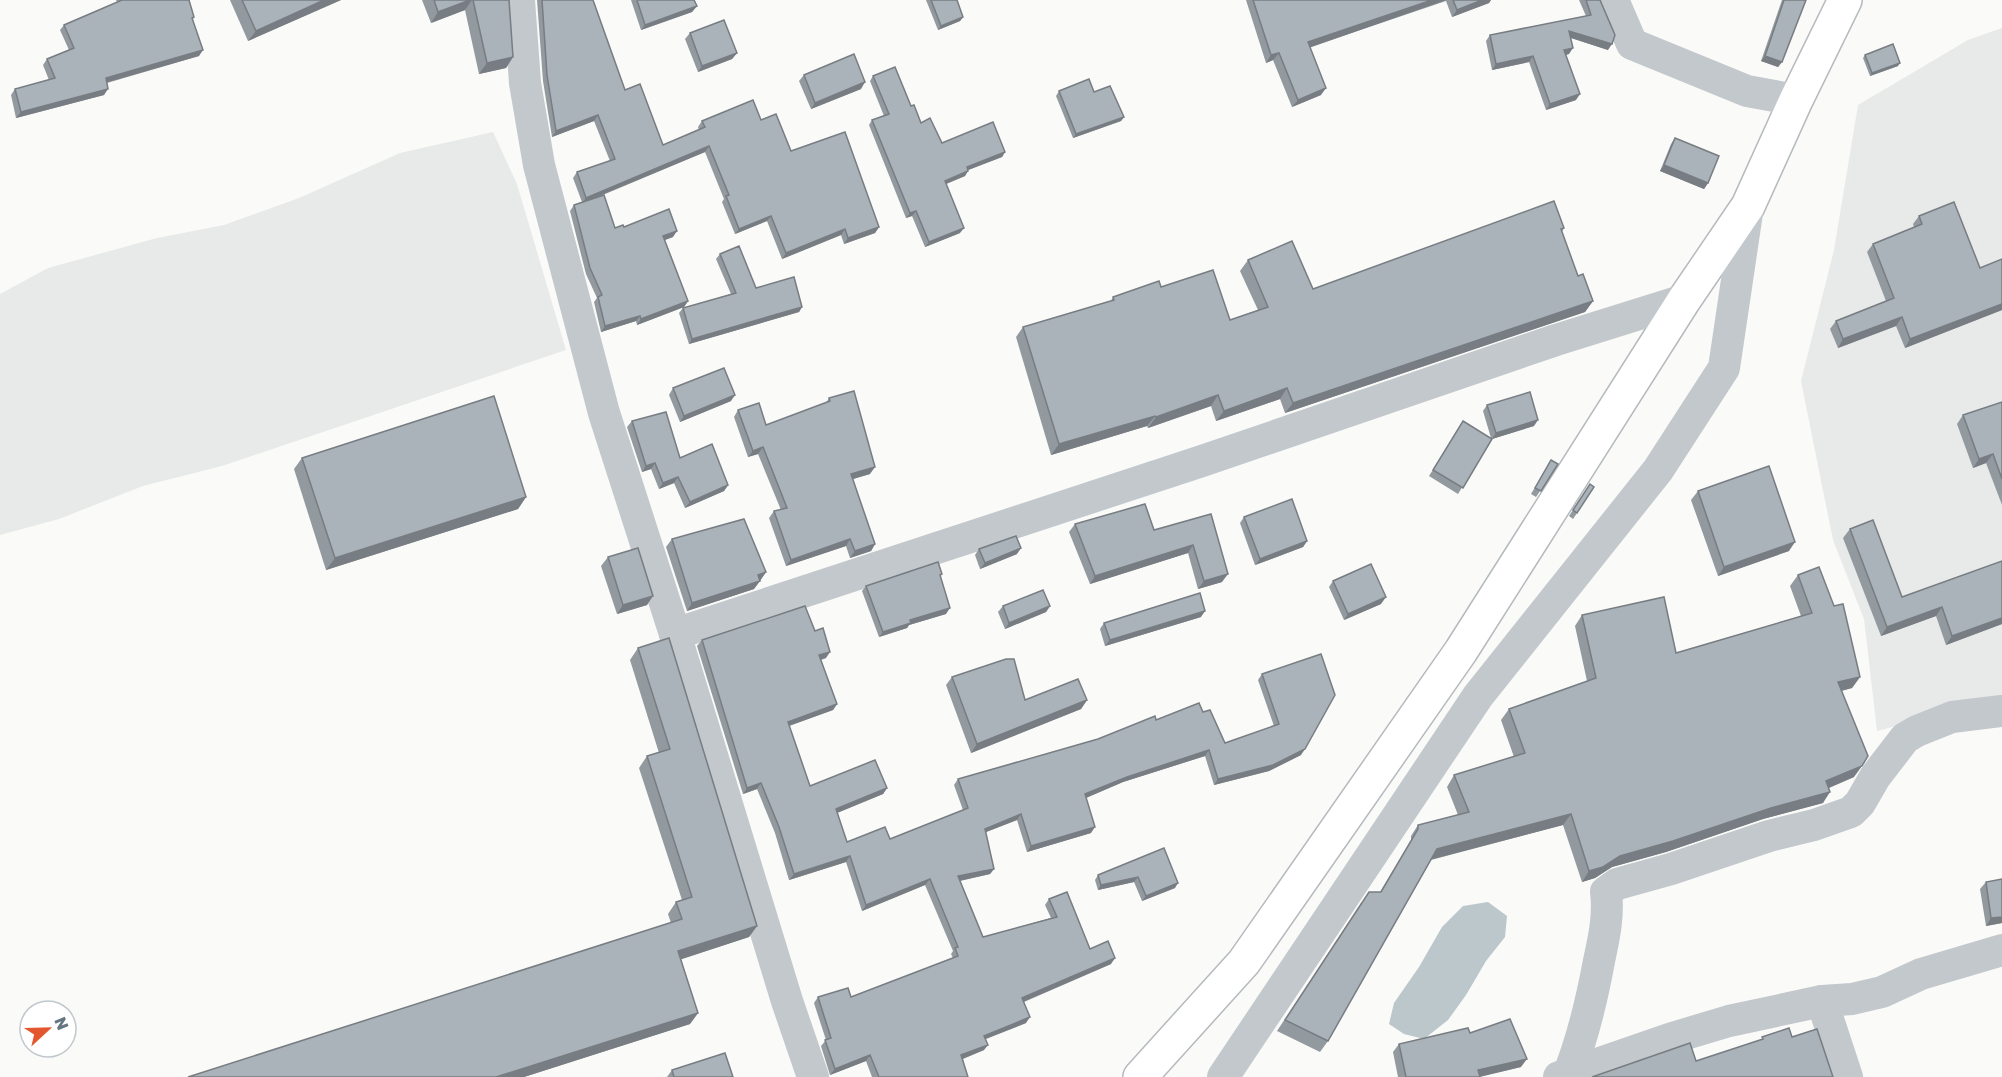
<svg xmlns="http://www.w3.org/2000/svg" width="2002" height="1077" font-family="'Golos Text',sans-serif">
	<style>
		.built { fill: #e8e9e9 }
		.water { fill: #bbc7cb }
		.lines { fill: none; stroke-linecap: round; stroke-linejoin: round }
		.major-casing { stroke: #b5babe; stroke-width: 36 }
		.minor { stroke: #c3c8cc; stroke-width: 32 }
		.major { stroke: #fff; stroke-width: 33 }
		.wall { fill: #929a9f }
		.shaded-wall { fill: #777d82 }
		.building { fill: #aab3b9; stroke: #777d82; stroke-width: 1.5 }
	</style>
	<rect width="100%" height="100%" fill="#fafaf8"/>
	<g class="built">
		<polygon points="2002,28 2002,265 1941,290 1956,328 2002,310 2002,458 1995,485 2002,505 2002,698 1877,731 1864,619 1833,540 1801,381 1834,250 1858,105 1968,40"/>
		<polygon points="493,132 517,184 566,350 222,466 143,486 59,519 0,535 0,294 48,268 157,238 224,225 299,198 400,153"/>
	</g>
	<polygon class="water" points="1488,902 1507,916 1505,937 1486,961 1466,995 1448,1020 1424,1039 1404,1034 1389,1024 1394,1003 1419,967 1442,927 1463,906"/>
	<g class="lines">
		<g class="major-casing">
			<polyline id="major" points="1140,1077 1244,962 1461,651 1684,300 1748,206 1796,100 1845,0"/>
		</g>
		<g class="minor">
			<polyline points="519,0 525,83 539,165 604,413 675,634 787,1001 813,1077"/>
			<polyline points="1613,0 1632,44 1747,91 1796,100"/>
			<polyline points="675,634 1199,462 1556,340 1684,300"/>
			<polyline points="1822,1001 1847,1077"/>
			<path d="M1569,1073C1583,1037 1592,999 1599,961C1604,938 1609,915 1606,892L1617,884L1671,869L1769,836L1814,825L1851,812L1860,803L1875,777L1905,738L1917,731L1952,717L2002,711"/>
			<polyline points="1223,1077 1478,696 1658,470 1724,368 1748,206"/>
			<polyline points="1559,1077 1669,1039 1729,1021 1822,1001 1852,999 1882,992 1921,974 2002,950"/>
		</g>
		<use href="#major" class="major"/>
	</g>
	<g class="wall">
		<polygon points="116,0 189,0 194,17 193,19 199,56 107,83 104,95 16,118 11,95 15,89 49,80 43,65 47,59 69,50 60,30 64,25 117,2"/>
		<polygon points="230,0 341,0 248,41"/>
		<polygon points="422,0 509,0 513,57 506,68 479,74 465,10 431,23"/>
		<polygon points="537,0 593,0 625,90 663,145 699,130 698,127 702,121 761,120 791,151 879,227 875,233 844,244 841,235 782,259 767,221 735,234 722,202 724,199 705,152 598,197 615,228 624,227 673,237 665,240 688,301 684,307 637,325 636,321 601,332 594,302 597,298 586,274 570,211 574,205 582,202 573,178 577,172 610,161 594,121 552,137 543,81"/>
		<polygon points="631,0 694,0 697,6 692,12 641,30"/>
		<polygon points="926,0 957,0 963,17 960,21 938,30"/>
		<polygon points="1246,0 1491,0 1489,3 1452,17 1446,1 1310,47 1321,95 1292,107 1273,60 1266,63"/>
		<polygon points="1579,0 1600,0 1608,50 1571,38 1569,54 1566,55 1576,100 1546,110 1529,62 1492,70 1486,41 1490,35 1586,16"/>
		<polygon points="1782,0 1806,0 1782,62 1778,67 1761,61"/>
		<polygon points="690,33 737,53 732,59 698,72 685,39"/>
		<polygon points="1865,55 1898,66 1870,76 1863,58"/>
		<polygon points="804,75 861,89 811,109 799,81"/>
		<polygon points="873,76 911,106 921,123 942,143 1005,152 1002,157 968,170 965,176 946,184 960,233 925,247 912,216 906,218 869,125 872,120 884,116 870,81"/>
		<polygon points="1059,91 1094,92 1124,117 1121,121 1073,138 1056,96"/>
		<polygon points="1675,138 1708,183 1704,189 1660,171 1671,144"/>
		<polygon points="1919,216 1980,268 2002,259 2002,310 1905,348 1896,326 1838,348 1830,329 1836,321 1886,301 1867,252 1873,244 1914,227 1913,224"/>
		<polygon points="1564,228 1562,232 1578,276 1593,301 1585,312 1285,413 1280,399 1216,421 1211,406 1148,428 1147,426 1051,455 1016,337 1023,327 1111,301 1113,297 1161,287 1230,320 1258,310 1240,271 1248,260 1313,289"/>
		<polygon points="720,254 756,288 802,307 799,312 689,344 679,313 683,308 731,294 716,259"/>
		<polygon points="673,388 731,401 680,422 669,395"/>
		<polygon points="829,398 870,474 853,479 875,544 871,551 850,558 846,546 786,566 769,518 774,511 781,510 758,454 748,457 734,417 738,410 766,425 826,403"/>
		<polygon points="2002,402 2002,505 1986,463 1973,468 1957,424 1963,415"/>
		<polygon points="1487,405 1534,426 1492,439 1458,494 1429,476 1463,421 1491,438 1483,411"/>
		<polygon points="632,421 680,458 728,485 724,491 685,508 674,483 659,489 651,469 642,472 627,427"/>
		<polygon points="302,458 526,497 518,509 326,570 294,469"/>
		<polygon points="1551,460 1558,464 1536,497 1531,494"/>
		<polygon points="1590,484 1577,513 1573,519 1569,516"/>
		<polygon points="1698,491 1789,551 1718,576 1691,500"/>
		<polygon points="1211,514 1222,582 1198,589 1188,553 1090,584 1069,532 1075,524 1154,530"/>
		<polygon points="1244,517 1307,541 1303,547 1255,565 1240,523"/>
		<polygon points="1850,529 1902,597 2002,561 2002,624 1946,645 1936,616 1881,636 1843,538"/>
		<polygon points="672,539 766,572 754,589 687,611 666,547"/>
		<polygon points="979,549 1017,554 980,569 975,555"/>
		<polygon points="608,557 647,605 617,614 601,566"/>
		<polygon points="1798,575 1860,677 1852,688 1842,691 1854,777 1829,788 1823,803 1763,819 1666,852 1612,867 1595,878 1582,882 1563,825 1431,860 1328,1041 1320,1052 1277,1031 1361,903 1380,892 1411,841 1411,836 1418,825 1458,815 1447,787 1454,775 1514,757 1501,720 1509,709 1587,681 1575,626 1582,615 1676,653 1801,616 1790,586"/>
		<polygon points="940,577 946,614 909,625 907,628 879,637 862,591 866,586"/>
		<polygon points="1333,581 1381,604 1344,620 1329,587"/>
		<polygon points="1003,606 1050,606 1046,612 1005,629 998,612"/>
		<polygon points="1201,617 1105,646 1100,629 1104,623"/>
		<polygon points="702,640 826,658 821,660 837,704 833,710 789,726 810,786 887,788 883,794 837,813 847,842 890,839 963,810 954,785 958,779 1098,739 1156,720 1203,712 1225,743 1274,726 1258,680 1262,674 1301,755 1269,771 1214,785 1205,756 1123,782 1086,798 1091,833 1027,852 1017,820 986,832 994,869 990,874 960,881 983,937 1051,918 1045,905 1049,899 1090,949 1111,964 1024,1002 1026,1023 986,1039 984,1050 963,1059 968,1077 872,1077 866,1061 830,1075 821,1046 826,1040 814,1003 818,997 851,997 953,958 951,954 953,951 925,885 862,911 846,862 789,880 775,833 757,789 743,794 697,646"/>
		<polygon points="638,648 757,926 749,937 681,959 698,1013 690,1024 524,1077 188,1077 671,923 668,914 676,902 682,900 639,768 647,756 659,753 630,660"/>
		<polygon points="952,677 1025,700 1087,700 1081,709 971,753 946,685"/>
		<polygon points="1164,848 1175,888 1142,901 1134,882 1098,890 1095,880 1098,875"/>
		<polygon points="1986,882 2002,923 1986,926 1980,889"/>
		<polygon points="1470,1033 1521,1067 1480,1077 1398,1077 1393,1052 1399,1044"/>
		<polygon points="672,1070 733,1077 667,1077"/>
	</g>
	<g class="shaded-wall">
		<polygon points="324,0 341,0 248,41 256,31"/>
		<polygon points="470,0 472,0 465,10 431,23 438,12"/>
		<polygon points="1432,0 1446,0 1303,50 1308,42"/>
		<polygon points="1482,0 1491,0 1489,3 1452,17 1457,10"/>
		<polygon points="697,6 692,12 641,30 645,25"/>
		<polygon points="963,17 960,21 938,30 941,26"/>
		<polygon points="1569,31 1612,44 1608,50 1565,36"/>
		<polygon points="1573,48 1569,54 1560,56 1564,50"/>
		<polygon points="203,50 199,56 101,84 106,78"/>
		<polygon points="737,53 732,59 698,72 702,66"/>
		<polygon points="1279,53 1273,60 1266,63 1271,55"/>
		<polygon points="1533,56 1529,62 1492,70 1496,64"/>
		<polygon points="1765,56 1782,62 1778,67 1761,61"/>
		<polygon points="513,57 506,68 479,74 487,63"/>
		<polygon points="1900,63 1898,66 1870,76 1872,73"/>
		<polygon points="865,82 861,89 811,109 815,103"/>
		<polygon points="1326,88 1321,95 1292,107 1298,100"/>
		<polygon points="108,89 104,95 16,118 21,112"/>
		<polygon points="1580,94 1576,100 1546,110 1550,104"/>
		<polygon points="598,115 594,121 552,137 556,131"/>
		<polygon points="1124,117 1121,121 1073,138 1076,134"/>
		<polygon points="709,146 705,152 582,203 586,198"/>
		<polygon points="1005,152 1002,157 963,172 967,167"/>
		<polygon points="1664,165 1708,183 1704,189 1660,171"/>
		<polygon points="968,171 965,176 941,186 945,181"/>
		<polygon points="916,211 912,216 906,218 910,213"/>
		<polygon points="771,216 767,221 735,234 739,229"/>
		<polygon points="879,227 875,233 844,244 848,238"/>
		<polygon points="964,228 960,233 925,247 929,242"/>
		<polygon points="845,229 841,235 782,259 786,253"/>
		<polygon points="677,231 673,237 659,242 663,236"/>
		<polygon points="688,301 684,307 637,325 641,319"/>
		<polygon points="1593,301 1585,312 1285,413 1293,403"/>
		<polygon points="2002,304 2002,310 1905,348 1910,339"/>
		<polygon points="802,307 799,312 689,344 692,339"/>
		<polygon points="640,316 636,321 601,332 605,326"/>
		<polygon points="1902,317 1896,326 1838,348 1843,339"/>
		<polygon points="1287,388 1280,399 1216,421 1224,411"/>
		<polygon points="735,395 731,401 680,422 684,416"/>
		<polygon points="1218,395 1211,406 1148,428 1156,417"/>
		<polygon points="1155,416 1147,426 1051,455 1059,444"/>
		<polygon points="1538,420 1534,426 1492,439 1496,433"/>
		<polygon points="763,447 758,454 748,457 753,451"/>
		<polygon points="1993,454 1986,463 1973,468 1979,459"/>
		<polygon points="655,463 651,469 642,472 646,466"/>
		<polygon points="875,467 870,474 846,481 851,474"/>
		<polygon points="678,477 674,483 659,489 663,483"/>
		<polygon points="728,485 724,491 685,508 690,502"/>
		<polygon points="526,497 518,509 326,570 335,558"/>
		<polygon points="850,539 846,546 786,566 791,560"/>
		<polygon points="1307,541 1303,547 1255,565 1260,559"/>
		<polygon points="1795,542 1789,551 1718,576 1724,567"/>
		<polygon points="875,544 871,551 850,558 855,551"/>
		<polygon points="1193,545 1188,553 1090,584 1095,576"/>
		<polygon points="1021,548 1017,554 980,569 985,563"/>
		<polygon points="766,572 760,581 754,583 760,581 754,589 687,611 692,603"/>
		<polygon points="1228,574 1222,582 1198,589 1204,581"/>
		<polygon points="653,596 647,605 617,614 623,605"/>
		<polygon points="1386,597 1381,604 1344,620 1348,614"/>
		<polygon points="1050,606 1046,612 1005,629 1009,623"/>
		<polygon points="1942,607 1936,616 1881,636 1887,627"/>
		<polygon points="950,608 946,614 909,625 907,628 879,637 883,632 910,620"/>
		<polygon points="1205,611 1201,617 1105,646 1110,640"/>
		<polygon points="2002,618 2002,624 1946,645 1952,636"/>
		<polygon points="830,652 826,658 815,661 819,655"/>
		<polygon points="1860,677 1852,688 1831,693 1838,682"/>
		<polygon points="1087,700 1081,709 971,753 977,744"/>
		<polygon points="837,704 833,710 783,728 788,722"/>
		<polygon points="1305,749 1301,755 1269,771 1214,785 1218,779"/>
		<polygon points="1209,750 1205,756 1123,782 1081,800 1085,794 1127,777"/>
		<polygon points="1862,766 1854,777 1819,792 1826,781"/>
		<polygon points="761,783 757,789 743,794 747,788"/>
		<polygon points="887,788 883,794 832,815 836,809"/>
		<polygon points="1830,792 1823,803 1763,819 1666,852 1612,867 1595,878 1582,882 1589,871 1620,856 1771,808"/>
		<polygon points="1021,814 1017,820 981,834 985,829"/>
		<polygon points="1571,814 1563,825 1429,860 1437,849"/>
		<polygon points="1095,827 1091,833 1027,852 1031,846"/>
		<polygon points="850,856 846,862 789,880 794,874"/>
		<polygon points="994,869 990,874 954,882 958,876"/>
		<polygon points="1138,877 1134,882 1098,890 1101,885"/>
		<polygon points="930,879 925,885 862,911 866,905"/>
		<polygon points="1178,883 1175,888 1142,901 1146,896"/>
		<polygon points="2002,917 2002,923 1986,926 1991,918"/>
		<polygon points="757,926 749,937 670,963 678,951"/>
		<polygon points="1115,958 1111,964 1018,1004 1022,998"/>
		<polygon points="698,1013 690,1024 524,1077 496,1077"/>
		<polygon points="1030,1017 1026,1023 980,1041 984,1036"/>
		<polygon points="988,1045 984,1050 957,1061 961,1055"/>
		<polygon points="870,1055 866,1061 830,1075 835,1069"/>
		<polygon points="1527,1059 1521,1067 1478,1077 1478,1070"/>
	</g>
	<g class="building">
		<polygon points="122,0 189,0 194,17 192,18 203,50 106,78 108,89 21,112 15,89 55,78 47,59 74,48 64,25"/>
		<polygon points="242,0 324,0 256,31"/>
		<polygon points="434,0 470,0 438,12"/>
		<polygon points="473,0 509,0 513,57 487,63"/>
		<polygon points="542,0 593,0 625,90 640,84 663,145 705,127 702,121 753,100 761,120 776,114 791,151 845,132 879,227 848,238 845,229 786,253 771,216 739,229 726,196 729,195 709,146 586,198 577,172 615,159 598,115 556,131 547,75"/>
		<polygon points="637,0 694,0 697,6 645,25"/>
		<polygon points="931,0 957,0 963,17 941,26"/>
		<polygon points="1253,0 1432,0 1308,42 1326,88 1298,100 1279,53 1271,55"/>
		<polygon points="1453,0 1482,0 1457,10"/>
		<polygon points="1586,0 1600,0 1615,35 1612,44 1569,31 1573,48 1564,50 1580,94 1550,104 1533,56 1496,64 1490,35 1591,15"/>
		<polygon points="1784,0 1806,0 1782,62 1765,56"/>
		<polygon points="724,20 737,53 702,66 690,33"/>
		<polygon points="1893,44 1900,63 1872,73 1865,55"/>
		<polygon points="854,54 865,82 815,103 804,75"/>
		<polygon points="895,67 911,106 914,105 921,123 930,118 942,143 993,122 1005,152 967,167 968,171 945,181 964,228 929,242 916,211 910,213 872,120 889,114 873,76"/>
		<polygon points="1089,79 1094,92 1110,86 1124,117 1076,134 1059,91"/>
		<polygon points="1675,138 1719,156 1708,183 1664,165"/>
		<polygon points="604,195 615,228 623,225 624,227 669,209 677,231 663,236 688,301 641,319 640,316 605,326 598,297 602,295 590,268 574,205"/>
		<polygon points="1554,201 1564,228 1561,229 1578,276 1583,274 1593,301 1293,403 1287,388 1224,411 1218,395 1156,417 1155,416 1059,444 1023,327 1114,300 1113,297 1159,281 1161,287 1213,270 1230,320 1268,307 1248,260 1292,241 1313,289"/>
		<polygon points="1954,202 1980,268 2002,259 2002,304 1910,339 1902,317 1843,339 1836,321 1894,298 1873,244 1922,224 1919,216"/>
		<polygon points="739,246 756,288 794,277 802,307 692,339 683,308 736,293 720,254"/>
		<polygon points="724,368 735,395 684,416 673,388"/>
		<polygon points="854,391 875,467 851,474 875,544 855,551 850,539 791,560 774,511 787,508 763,447 753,451 738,410 759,403 766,425 830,401 829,398"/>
		<polygon points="1530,392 1538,420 1496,433 1487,405"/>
		<polygon points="494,396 526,497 335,558 302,458"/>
		<polygon points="2002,402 2002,479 1993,454 1979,459 1963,415"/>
		<polygon points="666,412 680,458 712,444 728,485 690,502 678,477 663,483 655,463 646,466 632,421"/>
		<polygon points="1463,421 1492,439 1463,488 1433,470"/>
		<polygon points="1551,460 1558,464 1541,491 1535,488"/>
		<polygon points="1769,466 1795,542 1724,567 1698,491"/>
		<polygon points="1590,484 1594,487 1577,513 1573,510"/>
		<polygon points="1292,499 1307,541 1260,559 1244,517"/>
		<polygon points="1145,504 1154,530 1211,514 1228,574 1204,581 1193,545 1095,576 1075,524"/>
		<polygon points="744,519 766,572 758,575 760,581 692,603 672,539"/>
		<polygon points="1873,520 1902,597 2002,561 2002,618 1952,636 1942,607 1887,627 1850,529"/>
		<polygon points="1016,536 1021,548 985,563 979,549"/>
		<polygon points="638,548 653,596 623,605 608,557"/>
		<polygon points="938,562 942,574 940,575 950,608 910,620 911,623 883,632 866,586"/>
		<polygon points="1371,564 1386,597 1348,614 1333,581"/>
		<polygon points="1819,567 1834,606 1843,604 1860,677 1838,682 1868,756 1862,766 1826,781 1830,792 1771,808 1673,841 1620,856 1603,867 1589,871 1571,814 1437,849 1328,1041 1285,1020 1369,892 1381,892 1418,829 1418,825 1469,812 1454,775 1525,753 1509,709 1596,678 1582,615 1664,597 1676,653 1812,613 1798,575"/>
		<polygon points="1043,590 1050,606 1009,623 1003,606"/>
		<polygon points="1200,593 1205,611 1110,640 1104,623"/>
		<polygon points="805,606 815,631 823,628 830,652 819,655 837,704 788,722 810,786 875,760 887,788 836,809 847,842 885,827 890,839 968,808 958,779 1098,739 1155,716 1156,720 1199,703 1203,712 1210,710 1225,743 1279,724 1262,674 1321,654 1335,695 1305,749 1273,765 1218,779 1209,750 1127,777 1085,794 1095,827 1031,846 1021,814 985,829 994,869 958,876 983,937 1057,917 1049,899 1067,892 1090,949 1108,941 1115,958 1022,998 1030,1017 984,1036 988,1045 961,1055 968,1077 879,1077 870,1055 835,1069 825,1040 831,1038 818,997 848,988 851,997 958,956 955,948 958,947 930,879 866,905 850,856 794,874 779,827 761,783 747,788 702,640"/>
		<polygon points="669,638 757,926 678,951 698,1013 496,1077 188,1077 682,919 676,902 692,897 647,756 670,749 638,648"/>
		<polygon points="1006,659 1014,659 1025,700 1078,679 1087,700 977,744 952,677"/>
		<polygon points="1164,848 1178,883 1146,896 1138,877 1101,885 1098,875"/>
		<polygon points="2002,879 2002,917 1991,918 1986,882"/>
		<polygon points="1510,1019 1527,1059 1478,1070 1480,1077 1406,1077 1399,1044 1468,1028 1470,1033"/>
		<polygon points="1789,1028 1792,1037 1817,1029 1833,1077 1592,1077 1690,1043 1696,1061 1763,1039 1762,1037"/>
		<polygon points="725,1053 733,1077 674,1077 672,1070"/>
	</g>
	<g transform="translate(48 1029) rotate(68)"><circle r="28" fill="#ffffff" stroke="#c1c8cd" stroke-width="1.5"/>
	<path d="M0-4.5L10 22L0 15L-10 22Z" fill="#e4572e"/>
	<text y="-9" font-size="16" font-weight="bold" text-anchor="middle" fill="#657683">N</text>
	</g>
</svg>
